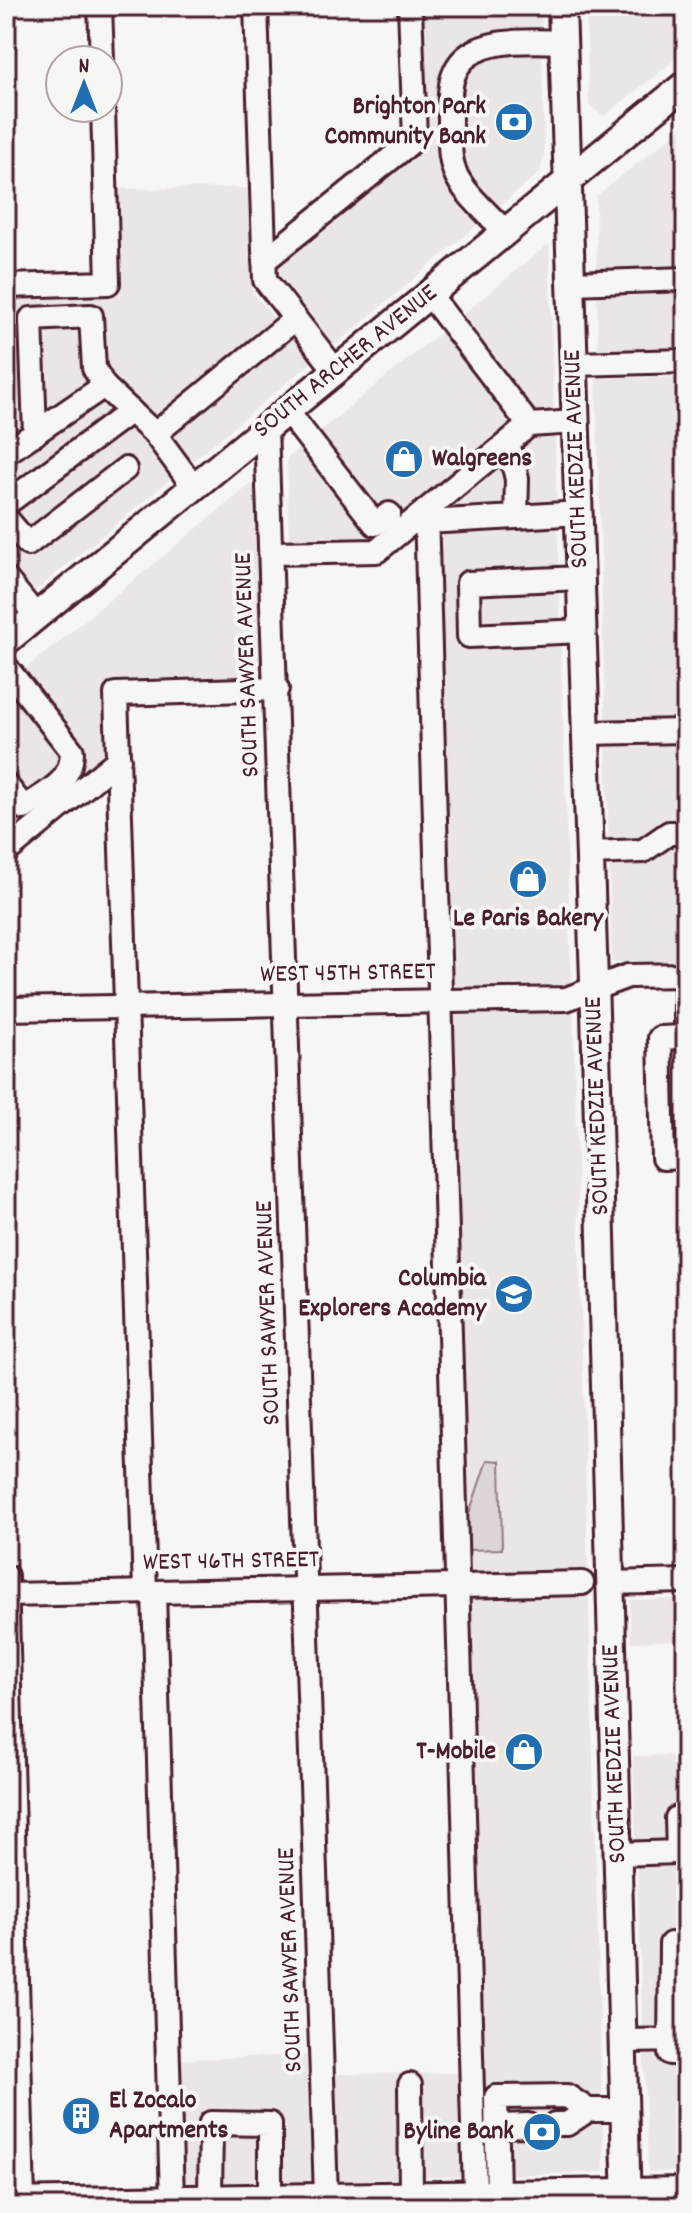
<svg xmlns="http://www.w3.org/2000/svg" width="692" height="2213" font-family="Dekko,sans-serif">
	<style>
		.built { fill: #e9e6e3 }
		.green { fill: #ddd6d5; stroke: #947a80; stroke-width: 2 }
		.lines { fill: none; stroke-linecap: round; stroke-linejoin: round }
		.minor-casing { stroke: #4a1f2b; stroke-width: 28 }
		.major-casing { stroke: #4a1f2b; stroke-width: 32 }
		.minor { stroke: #f6f6f2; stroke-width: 22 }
		.major { stroke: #f6f6f2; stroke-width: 26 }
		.labels { text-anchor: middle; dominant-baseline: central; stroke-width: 8; stroke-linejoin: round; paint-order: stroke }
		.poi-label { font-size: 26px; font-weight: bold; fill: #4a1f2b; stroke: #f6f6f2; text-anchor: end }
		.street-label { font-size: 26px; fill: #4a1f2b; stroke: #f6f6f2 }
	</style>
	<rect width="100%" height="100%" fill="#f6f6f2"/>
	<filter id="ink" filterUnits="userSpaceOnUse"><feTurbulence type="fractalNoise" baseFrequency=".0125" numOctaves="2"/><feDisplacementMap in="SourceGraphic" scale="16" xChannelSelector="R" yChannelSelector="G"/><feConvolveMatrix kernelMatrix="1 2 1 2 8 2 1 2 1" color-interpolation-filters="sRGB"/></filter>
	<g filter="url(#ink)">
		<g class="built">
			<polygon points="410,6 541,6 544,155 540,172 334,346 280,275 277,251 415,139"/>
			<polygon points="586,6 686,6 686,51 604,116 589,106"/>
			<polygon points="686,125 686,350 598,352 596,196"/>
			<polygon points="249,188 252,292 312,362 34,592 6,558 6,286 107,283 105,189"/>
			<polygon points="549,244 571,984 440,988 426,512 377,551 289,553 287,458"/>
			<polygon points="686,377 686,961 612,962 596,378"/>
			<polygon points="250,485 259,490 265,689 117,694 119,759 6,851 6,685"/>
			<polygon points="573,1012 604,2172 336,2180 335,2074 471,2073 440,1016"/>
			<polygon points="686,1599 686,1640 631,1642 630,1600"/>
			<polygon points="686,1755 686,2171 648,2172 633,1756"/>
			<polygon points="306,2055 311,2181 172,2183 168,2060"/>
		</g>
		<polygon class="green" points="487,1460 500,1461 502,1549 469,1550 468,1517"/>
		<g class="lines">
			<g class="minor-casing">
				<g id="minor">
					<polyline points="100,6 102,60"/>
					<polyline points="256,6 265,280 336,371"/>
					<path d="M505,232C491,216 471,200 460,182C448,164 450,141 450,121C450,106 448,86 455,72C470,36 531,41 563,42"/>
					<polyline points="264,261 415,139 410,6"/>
					<polyline points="572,283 686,279"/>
					<polyline points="6,286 108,283 103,108"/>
					<polyline points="429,294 529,425"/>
					<polyline points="574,364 686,361"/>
					<polyline points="287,411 375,524 389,514"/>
					<polyline points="266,427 326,2196"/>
					<polyline points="35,434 31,319 91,316 94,368 104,386 155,434"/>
					<polyline points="6,453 104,386"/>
					<polyline points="194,487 155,434 295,319"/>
					<polyline points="6,504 131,411"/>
					<polyline points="426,511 475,2193"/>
					<polyline points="516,517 579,513"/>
					<polyline points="6,518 28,544 125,469"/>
					<polyline points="426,522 516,517 517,479 508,443"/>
					<polyline points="272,553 377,551 529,425 576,422"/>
					<polyline points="581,578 468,583 469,636 583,631"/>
					<polyline points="6,579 36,616"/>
					<path d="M6,667L72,751C72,783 48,791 24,808L6,785"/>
					<polyline points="586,733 686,731"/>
					<polyline points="6,852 119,759"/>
					<polyline points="590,853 643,851 669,833 686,833"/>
					<polyline points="686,975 686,1037"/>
					<polyline points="6,1009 566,999 628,976 686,975"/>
					<polyline points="684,1037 660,1038 663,1158 686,1157"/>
					<polyline points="6,1576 23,2201"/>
					<polyline points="610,1583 686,1581"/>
					<polyline points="463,1586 582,1583"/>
					<polyline points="145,1592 116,694 277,689"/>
					<polyline points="154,1592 172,2199"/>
					<polyline points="6,1595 457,1586"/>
					<polyline points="618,1854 678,1852 677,1818"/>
					<polyline points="671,1944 670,2053 686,2053"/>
					<polyline points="623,2041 686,2040"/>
					<polyline points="410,2085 411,2195"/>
					<polyline points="555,2124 567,2124 588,2110"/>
					<polyline points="496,2126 528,2125"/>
					<polyline points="498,2193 496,2097 567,2096 588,2110 625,2110"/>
					<polyline points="210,2198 211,2123 270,2124 270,2197"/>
				</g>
			</g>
			<g class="major-casing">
				<g id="major">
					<polyline points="562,6 595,1012 627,2207"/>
					<polyline points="6,641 686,84"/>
					<polyline points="6,2202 686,2191"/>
				</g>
			</g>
			<use href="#minor" class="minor"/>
			<use href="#major" class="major"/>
		</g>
	</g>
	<defs>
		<g id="bank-disc" transform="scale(2)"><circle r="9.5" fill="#1f6fb2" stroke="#f6f6f2"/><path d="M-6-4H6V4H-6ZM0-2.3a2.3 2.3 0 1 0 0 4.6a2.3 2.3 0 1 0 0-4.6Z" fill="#fff"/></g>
		<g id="shop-disc" transform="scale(2)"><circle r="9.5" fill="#1f6fb2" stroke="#f6f6f2"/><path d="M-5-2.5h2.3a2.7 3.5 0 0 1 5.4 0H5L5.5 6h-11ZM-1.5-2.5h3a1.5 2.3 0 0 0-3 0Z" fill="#fff"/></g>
		<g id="school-disc" transform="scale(2)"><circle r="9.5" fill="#1f6fb2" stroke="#f6f6f2"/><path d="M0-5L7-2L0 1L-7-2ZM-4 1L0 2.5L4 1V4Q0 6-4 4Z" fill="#fff"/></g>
		<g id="building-disc" transform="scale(2)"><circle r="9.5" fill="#1f6fb2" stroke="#f6f6f2"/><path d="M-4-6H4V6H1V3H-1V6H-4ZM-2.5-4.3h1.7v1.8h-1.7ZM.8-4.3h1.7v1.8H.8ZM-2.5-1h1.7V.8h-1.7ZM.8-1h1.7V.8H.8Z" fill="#fff"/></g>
	</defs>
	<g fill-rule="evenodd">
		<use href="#bank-disc" x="514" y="122"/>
		<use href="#shop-disc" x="404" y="459"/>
		<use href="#shop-disc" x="528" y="879"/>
		<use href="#school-disc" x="514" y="1294"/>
		<use href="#shop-disc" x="524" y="1752"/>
		<use href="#building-disc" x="81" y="2116"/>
		<use href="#bank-disc" x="542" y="2132"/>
	</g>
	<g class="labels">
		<g class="poi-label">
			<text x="486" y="107">Brighton Park<tspan x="486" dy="30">Community Bank</tspan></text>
			<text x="432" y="459" text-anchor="start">Walgreens</text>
			<text x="528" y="919" text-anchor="middle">Le Paris Bakery</text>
			<text x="486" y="1279">Columbia<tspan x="486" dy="30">Explorers Academy</tspan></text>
			<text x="496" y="1752">T-Mobile</text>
			<text x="109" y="2101" text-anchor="start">El Zocalo<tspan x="109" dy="30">Apartments</tspan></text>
			<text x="514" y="2132">Byline Bank</text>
		</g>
		<g class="street-label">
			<text transform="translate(346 362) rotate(-39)">SOUTH ARCHER AVENUE</text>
			<text transform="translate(577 459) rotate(-92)">SOUTH KEDZIE AVENUE</text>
			<text transform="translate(248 665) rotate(-92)">SOUTH SAWYER AVENUE</text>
			<text transform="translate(348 974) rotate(-1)">WEST 45TH STREET</text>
			<text transform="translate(598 1106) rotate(-92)">SOUTH KEDZIE AVENUE</text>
			<text transform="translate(269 1313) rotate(-92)">SOUTH SAWYER AVENUE</text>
			<text transform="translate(231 1562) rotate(-1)">WEST 46TH STREET</text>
			<text transform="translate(615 1754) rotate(-92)">SOUTH KEDZIE AVENUE</text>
			<text transform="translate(291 1960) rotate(-92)">SOUTH SAWYER AVENUE</text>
		</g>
	</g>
	<rect width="692" height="2213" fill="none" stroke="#f6f6f2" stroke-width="32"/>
	<rect x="16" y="16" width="660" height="2181" fill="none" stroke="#4a1f2b" stroke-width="3" filter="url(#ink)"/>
	<g transform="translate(84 84)"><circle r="38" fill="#f6f6f2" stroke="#b1a0a2" stroke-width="2"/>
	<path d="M0-6L14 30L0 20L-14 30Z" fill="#1f6fb2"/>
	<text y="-12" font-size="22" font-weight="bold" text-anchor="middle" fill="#4a1f2b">N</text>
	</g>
</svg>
